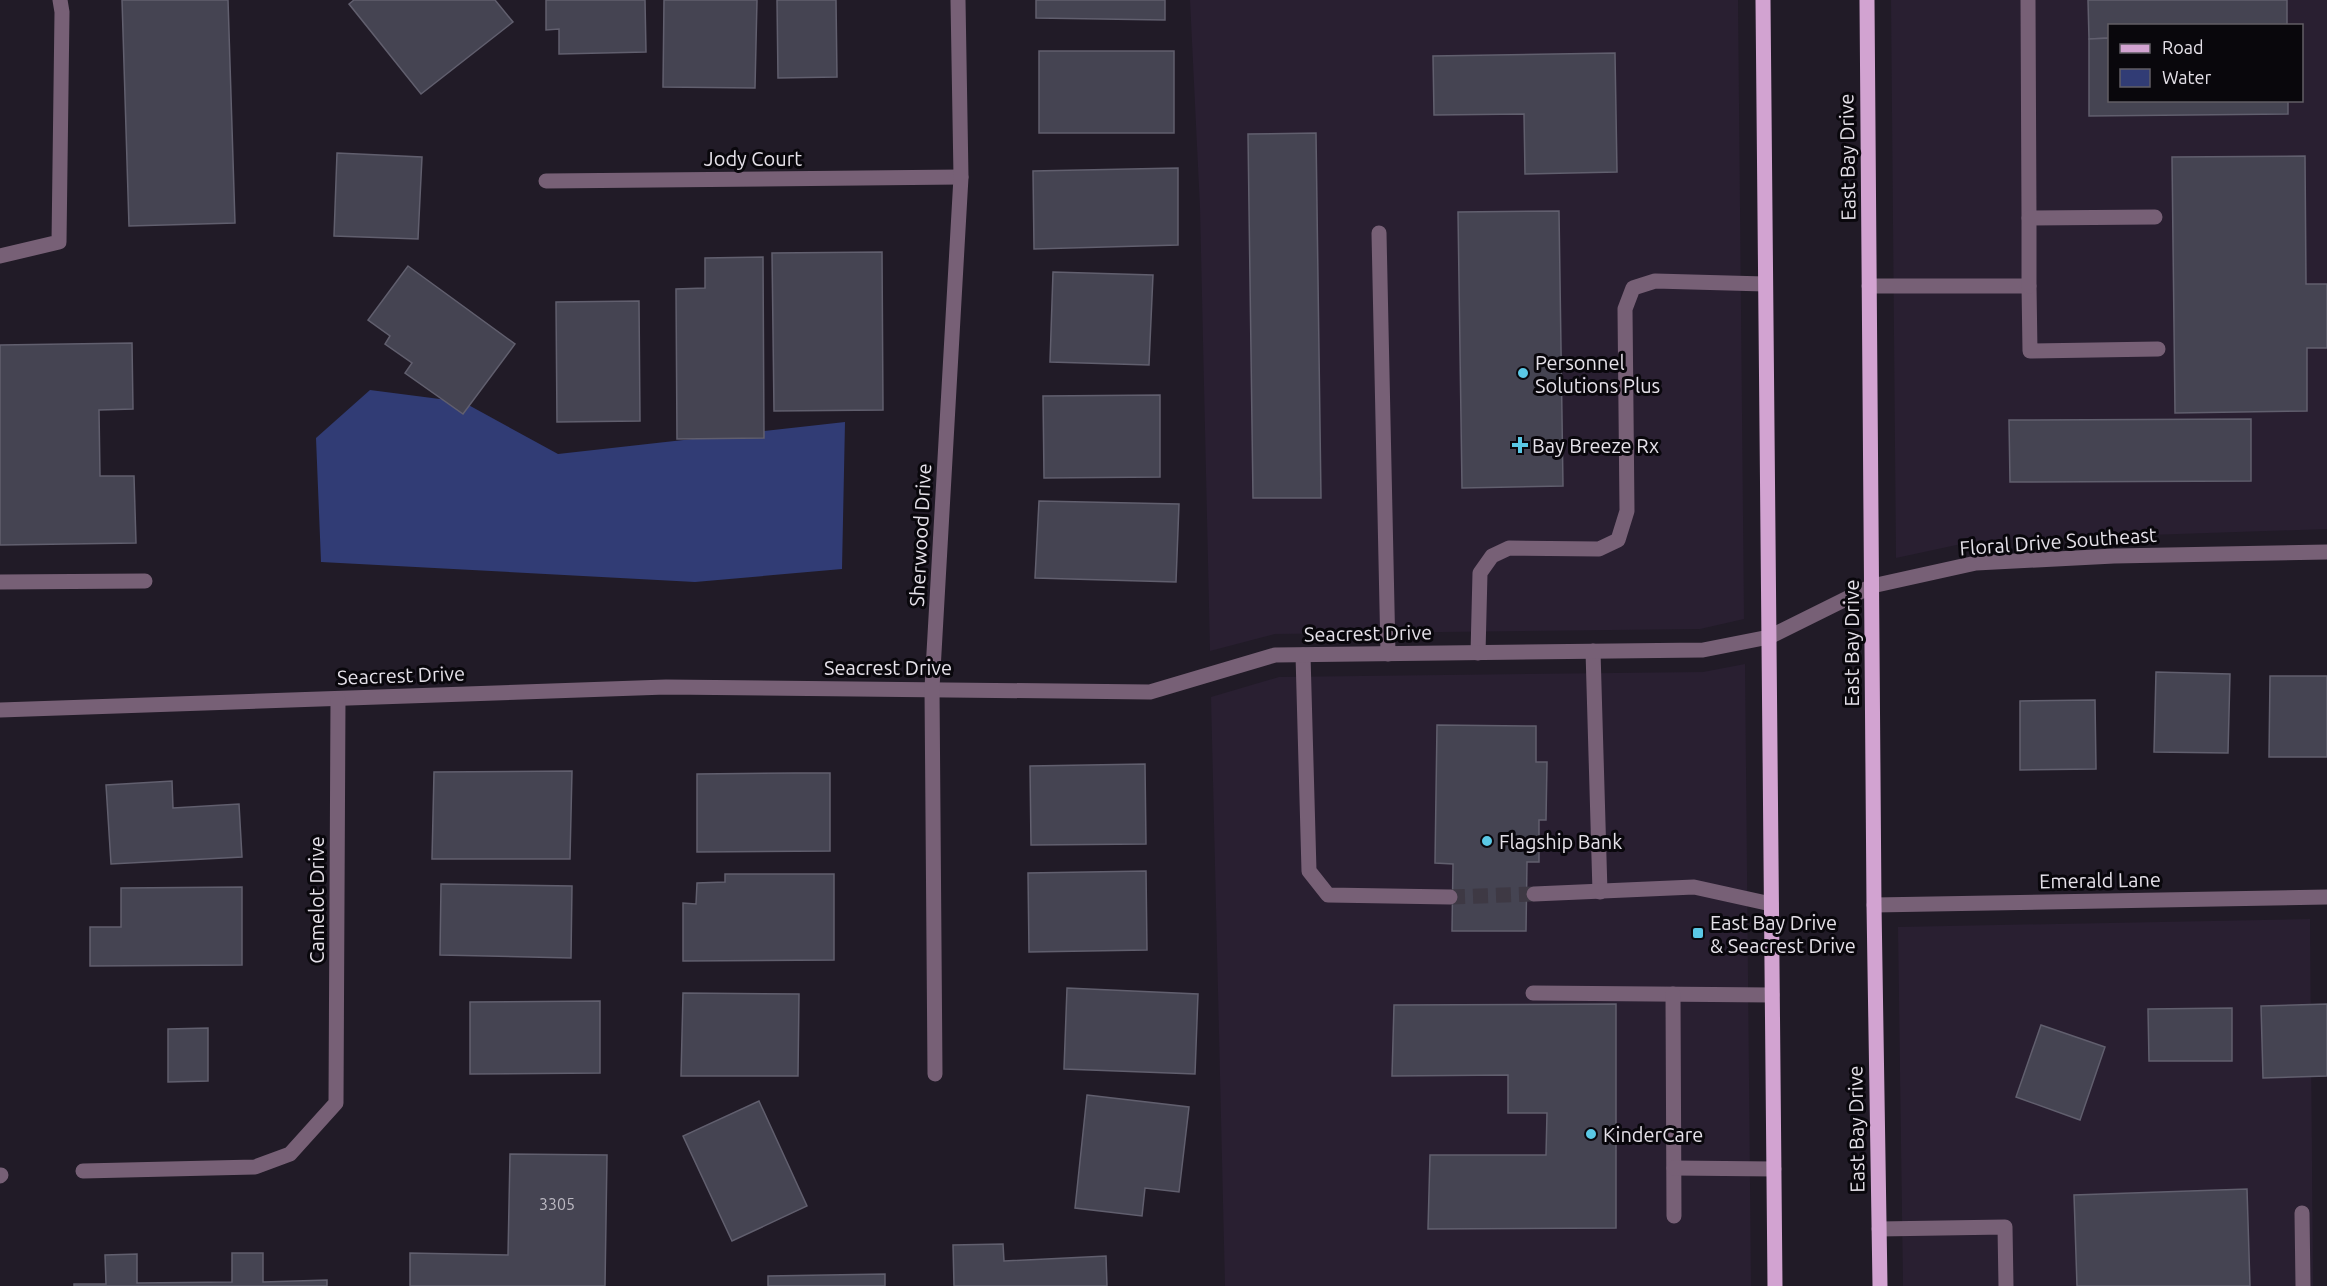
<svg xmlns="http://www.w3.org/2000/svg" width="2327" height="1286" font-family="Ubuntu,sans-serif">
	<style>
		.built { fill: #291f31; fill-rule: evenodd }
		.water { fill: #313c75 }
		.building { fill: #454452; stroke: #615f6e; stroke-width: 1.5 }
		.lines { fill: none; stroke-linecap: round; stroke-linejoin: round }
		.minor-tunnel { stroke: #3e3944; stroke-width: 15; stroke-dasharray: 15 8; stroke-linecap: butt }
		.minor { stroke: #776076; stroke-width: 15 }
		.major { stroke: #d2a3d1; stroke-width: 15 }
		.poi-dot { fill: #5ac8e5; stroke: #09070c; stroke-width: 2 }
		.labels { text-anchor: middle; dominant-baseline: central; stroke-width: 6; stroke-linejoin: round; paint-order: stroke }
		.number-label { font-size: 16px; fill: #bdbac3 }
		.street-label { font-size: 20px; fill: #e5e1e9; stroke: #09070c }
		.poi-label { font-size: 20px; fill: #e5e1e9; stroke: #09070c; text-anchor: start }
	</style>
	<rect width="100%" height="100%" fill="#211b27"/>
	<g class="built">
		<polygon points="1190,0 1738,0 1744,619 1700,629 1275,634 1210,651 1200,208"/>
		<path d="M1891,0H2327V529L1975,541L1896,558ZM2110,26H2302V100H2110Z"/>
		<polygon points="1745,664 1751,1286 1225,1286 1211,697 1279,677 1703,672"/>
		<polygon points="2310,919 2313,1286 1903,1286 1898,927"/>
	</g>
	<polygon class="water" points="370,390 463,402 558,454 845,422 842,569 695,582 321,562 316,438"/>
	<g class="building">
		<polygon points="122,0 228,0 235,223 129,226"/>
		<polygon points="354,0 495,0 513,22 421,94 349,4"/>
		<polygon points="546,0 645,0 646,52 559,54 559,29 546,30"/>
		<polygon points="664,0 757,0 755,88 663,87"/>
		<polygon points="777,0 836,0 837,77 778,78"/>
		<polygon points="1036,0 1165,0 1165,20 1036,18"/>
		<polygon points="2088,0 2287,0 2287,26 2110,26 2110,38 2089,39"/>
		<polygon points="2110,38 2110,100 2288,100 2288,114 2089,116 2089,39"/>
		<rect x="1039" y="51" width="135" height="82"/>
		<polygon points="1615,53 1617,172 1525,174 1524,114 1434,115 1433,56"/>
		<polygon points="1316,133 1321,498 1253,498 1248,134"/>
		<polygon points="337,153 422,157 418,239 334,236"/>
		<polygon points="2305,156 2306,284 2327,284 2327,348 2307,348 2307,411 2175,413 2172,157"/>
		<polygon points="1178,168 1178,245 1034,249 1033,171"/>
		<polygon points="1559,211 1563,486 1462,488 1458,212"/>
		<polygon points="882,252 883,410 774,411 772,253"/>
		<polygon points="763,257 764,438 677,439 676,289 705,288 705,258"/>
		<polygon points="408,266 515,344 463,414 405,373 412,363 385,344 390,336 368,320"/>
		<polygon points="1053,272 1153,275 1149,365 1050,362"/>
		<polygon points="639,301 640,421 557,422 556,302"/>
		<polygon points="132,343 133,409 99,410 100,476 134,476 136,543 0,545 0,345"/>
		<polygon points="1160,395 1160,477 1044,478 1043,396"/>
		<polygon points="2251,419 2251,481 2010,482 2009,420"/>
		<polygon points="1039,501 1179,504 1176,582 1035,578"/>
		<polygon points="2156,672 2230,674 2228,753 2154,752"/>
		<polygon points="2270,676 2327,676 2327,757 2269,757"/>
		<polygon points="2095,700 2096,769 2020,770 2020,701"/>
		<polygon points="1437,725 1536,726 1536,762 1547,762 1546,820 1539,820 1539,862 1527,862 1526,931 1452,931 1453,864 1435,863"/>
		<polygon points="1145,764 1146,844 1031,845 1030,766"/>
		<polygon points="572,771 570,859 432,859 434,772"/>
		<polygon points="796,773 830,773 830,851 697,852 697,774"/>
		<polygon points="172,781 173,808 239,804 242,857 111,864 106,785"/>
		<polygon points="1146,871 1147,950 1029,952 1028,873"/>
		<polygon points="725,874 834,874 834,960 683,961 683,903 696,904 697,883 725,882"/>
		<polygon points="441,884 572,886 571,958 440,955"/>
		<polygon points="242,887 242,965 90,966 90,927 121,927 121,888"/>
		<polygon points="1067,988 1198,994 1195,1074 1064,1069"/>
		<polygon points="683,993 799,994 798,1076 681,1076"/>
		<polygon points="600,1001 600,1073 470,1074 470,1002"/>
		<polygon points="1616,1004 1616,1228 1428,1229 1430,1155 1546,1155 1547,1113 1508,1113 1508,1075 1392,1076 1394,1005"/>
		<polygon points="2327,1004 2327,1076 2263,1078 2261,1006"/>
		<polygon points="2232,1008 2232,1061 2149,1061 2148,1009"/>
		<polygon points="2041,1025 2105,1047 2080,1120 2016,1097"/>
		<polygon points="208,1028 208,1081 168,1082 168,1029"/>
		<polygon points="1087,1095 1189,1107 1179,1192 1145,1188 1142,1216 1075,1208"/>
		<polygon points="759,1101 807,1206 732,1241 683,1136"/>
		<polygon points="510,1154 607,1155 605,1286 410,1286 410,1253 508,1255"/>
		<polygon points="2247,1189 2250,1286 2077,1286 2074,1195"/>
		<polygon points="1003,1244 1004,1261 1106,1256 1107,1286 954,1286 953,1245"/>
		<polygon points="232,1253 263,1253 263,1282 327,1280 327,1286 74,1286 74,1284 106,1284 105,1255 137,1254 137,1283 232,1282"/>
		<polygon points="885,1274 885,1286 768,1286 768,1276"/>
	</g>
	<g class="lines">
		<polyline class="minor-tunnel" points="1450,897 1534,894"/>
		<g class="minor">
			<polyline points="2028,0 2029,218"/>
			<polyline points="546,181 961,177"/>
			<polyline points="1379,233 1388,654"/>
			<polyline points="0,256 59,242 62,12 60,0"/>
			<polyline points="1869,286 2029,286 2030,351 2158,349"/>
			<polyline points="2029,286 2029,218 2155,217"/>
			<polyline points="0,582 145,581"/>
			<polyline points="1593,651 1600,892"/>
			<polyline points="1478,653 1480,573 1492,556 1509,548 1599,549 1618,540 1627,511 1625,309 1633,288 1655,281 1765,284"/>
			<polyline points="1303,655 1309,871 1328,895 1450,897"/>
			<polyline points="0,710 666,687 1150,692 1275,655 1703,650 1769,637 1872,586 1976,563 2114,556 2327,552"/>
			<polyline points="1534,894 1694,887 1771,904"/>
			<polyline points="1874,905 2327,897"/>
			<polyline points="1533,993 1772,995"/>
			<polyline points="1673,994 1674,1216"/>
			<polyline points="935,1074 932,688 961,177 958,0"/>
			<polyline points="1674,1168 1774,1169"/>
			<polyline points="83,1171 255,1167 290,1154 336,1103 338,699"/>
			<polyline points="0,1176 1,1175"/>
			<polyline points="2302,1213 2303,1286"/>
			<polyline points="1879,1229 2005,1227 2006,1286"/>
		</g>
		<g class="major">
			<polyline points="1763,0 1775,1286"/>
			<polyline points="1867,0 1874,905 1880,1286"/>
		</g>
	</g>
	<g class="poi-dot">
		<circle cx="1523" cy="373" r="6"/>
		<path d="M1517 436h6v6h6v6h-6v6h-6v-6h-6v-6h6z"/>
		<circle cx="1487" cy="841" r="6"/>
		<rect x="1692" y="927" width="12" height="12" rx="3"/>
		<circle cx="1591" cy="1134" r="6"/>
	</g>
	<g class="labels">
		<g class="number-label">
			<text x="557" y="1204">3305</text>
		</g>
		<g class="street-label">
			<text transform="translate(1847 157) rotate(-91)">East Bay Drive</text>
			<text x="753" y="158">Jody Court</text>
			<text transform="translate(920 535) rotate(-87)">Sherwood Drive</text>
			<text transform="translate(2058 541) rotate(-4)">Floral Drive Southeast</text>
			<text transform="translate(1368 633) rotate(-1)">Seacrest Drive</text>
			<text transform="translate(1851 643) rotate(-90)">East Bay Drive</text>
			<text x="888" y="667">Seacrest Drive</text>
			<text transform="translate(401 675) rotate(-2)">Seacrest Drive</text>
			<text transform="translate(2100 880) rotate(-1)">Emerald Lane</text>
			<text transform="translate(316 900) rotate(-90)">Camelot Drive</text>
			<text transform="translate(1856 1129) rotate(-91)">East Bay Drive</text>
		</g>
		<g class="poi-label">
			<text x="1535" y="362">Personnel<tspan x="1535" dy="23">Solutions Plus</tspan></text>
			<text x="1532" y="445">Bay Breeze Rx</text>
			<text x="1499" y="841">Flagship Bank</text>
			<text x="1710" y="922">East Bay Drive<tspan x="1710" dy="23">&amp; Seacrest Drive</tspan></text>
			<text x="1603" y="1134">KinderCare</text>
		</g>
	</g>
	<rect x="2108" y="24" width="195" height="78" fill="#09070c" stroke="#615e64" stroke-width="1.5"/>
	<rect x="2120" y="44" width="30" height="9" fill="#d2a3d1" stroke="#615e64" stroke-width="1.5"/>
	<text x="2162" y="54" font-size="18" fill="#e5e1e9">Road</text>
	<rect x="2120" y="69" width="30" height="18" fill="#313c75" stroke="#615e64" stroke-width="1.5"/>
	<text x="2162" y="84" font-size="18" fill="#e5e1e9">Water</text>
</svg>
